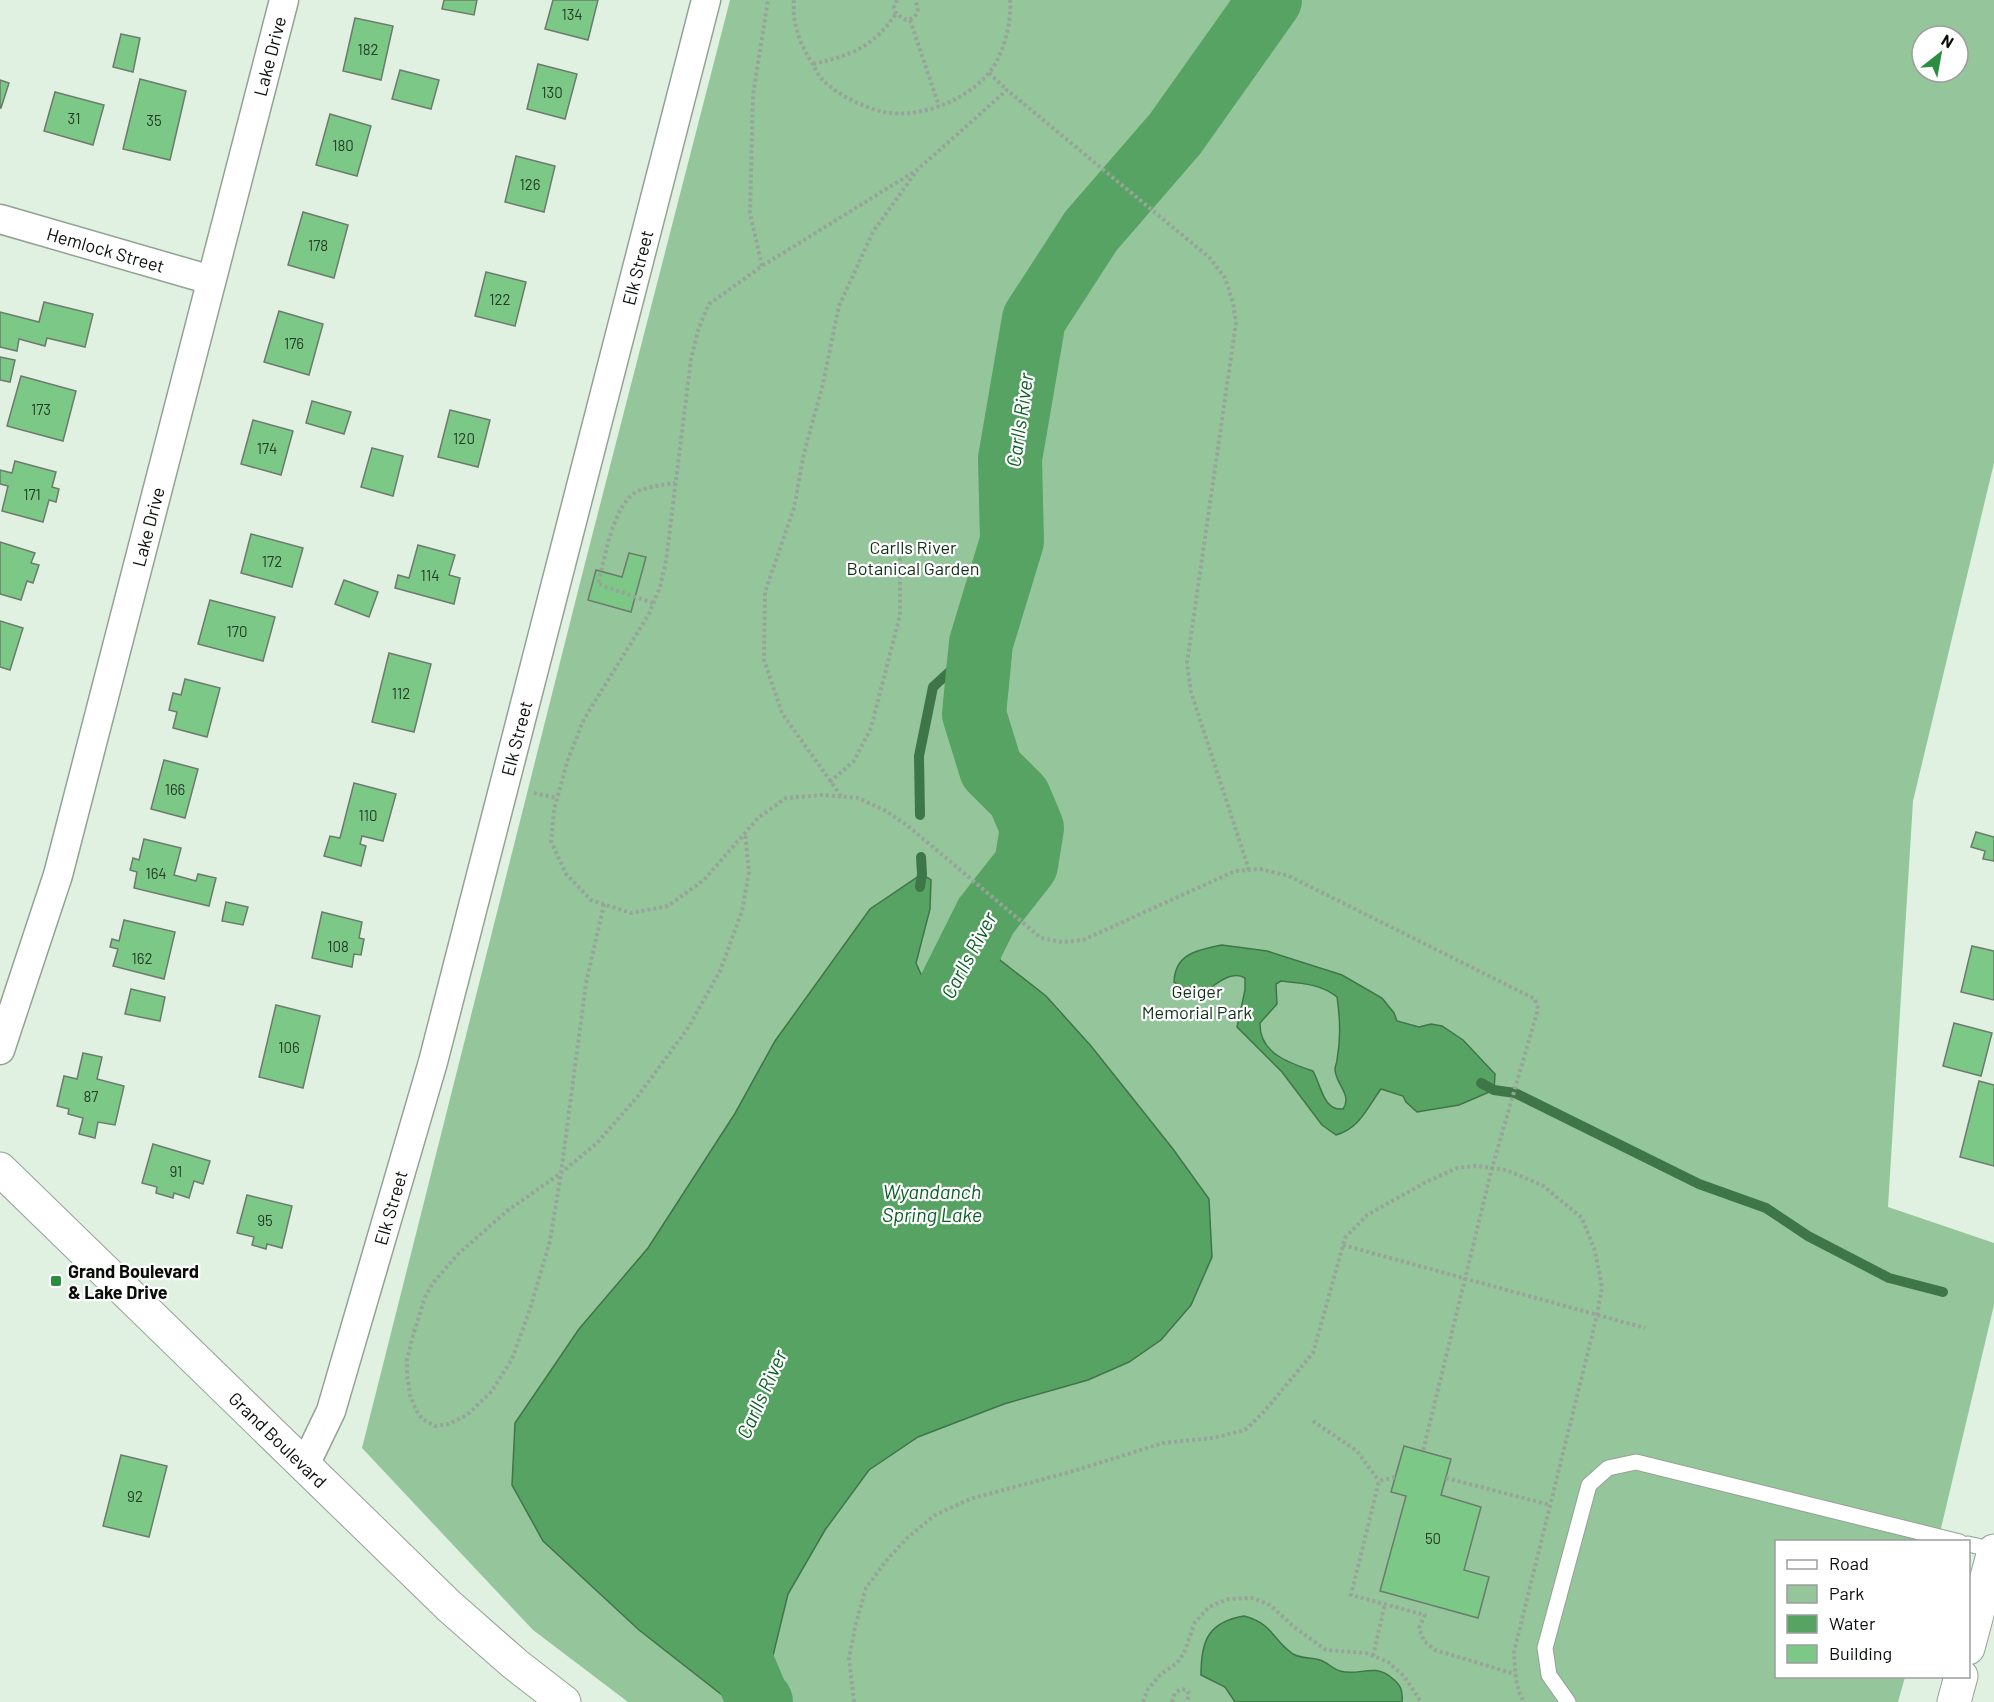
<svg xmlns="http://www.w3.org/2000/svg" width="1994" height="1702" font-family="Barlow,sans-serif">
	<style>
		.green { fill: #95c69b; fill-rule: evenodd }
		.water { fill: #57a363; stroke: #3f7648; stroke-width: 1.5; fill-rule: evenodd }
		.lines { fill: none; stroke-linecap: round; stroke-linejoin: round }
		.stream { stroke: #3f7648; stroke-width: 10 }
		.river { stroke: #57a363; stroke-width: 64 }
		.building { fill: #7cc886; stroke: #6c7b6d; stroke-width: 1.5 }
		.lane-casing { stroke: #93a294; stroke-width: 17 }
		.street-casing { stroke: #93a294; stroke-width: 31 }
		.secondary-casing { stroke: #93a294; stroke-width: 35 }
		.path { stroke: #98a499; stroke-width: 4; stroke-dasharray: 3 3; stroke-linecap: butt }
		.lane { stroke: #fff; stroke-width: 15 }
		.street { stroke: #fff; stroke-width: 28 }
		.secondary { stroke: #fff; stroke-width: 33 }
		.poi-dot { fill: #2a8d41; stroke: #fff; stroke-width: 2 }
		.labels { text-anchor: middle; dominant-baseline: central; stroke-width: 4.5; stroke-linejoin: round; paint-order: stroke }
		.number-label { font-size: 15px; fill: #253c28 }
		.street-label { font-size: 18px; fill: #080d08; stroke: #fff }
		.park-label { font-size: 18px; fill: #113117; stroke: #fff }
		.poi-label { font-size: 18px; font-weight: bold; fill: #080d08; stroke: #fff; text-anchor: start }
		.water-label { font-size: 20px; font-style: italic; fill: #0a6024; stroke: #fff }
	</style>
	<rect width="100%" height="100%" fill="#e0f0e1"/>
	<path class="green" d="M730,0H1994V463L1913,801L1888,1207L1994,1243V1305L1938,1541L1776,1542V1676L1905,1677L1898,1702H628L533,1630L362,1448L582,575ZM1922,36H1958V72H1922Z"/>
	<g class="water">
		<polygon points="922,874 931,880 930,909 916,963 924,981 934,987 947,985 967,917 986,916 1000,960 1046,996 1091,1046 1173,1149 1209,1199 1212,1257 1191,1305 1161,1340 1129,1362 1088,1380 1004,1404 918,1437 869,1470 825,1530 788,1594 768,1676 757,1698 731,1702 639,1630 543,1541 512,1485 515,1423 579,1329 648,1248 734,1115 775,1041 870,909"/>
		<path d="M1222,945L1267,951L1342,975L1382,998L1394,1013L1397,1021L1419,1027L1431,1024L1442,1026L1463,1040L1495,1074L1494,1090L1459,1105L1417,1112L1406,1102L1403,1096L1381,1089C1367,1108 1360,1128 1336,1135L1322,1125L1282,1072L1237,1027L1245,990V978C1229,968 1211,990 1197,996L1174,982C1175,953 1198,950 1222,945ZM1281,981C1301,983 1321,984 1337,997C1340,1017 1341,1039 1337,1060C1337,1063 1335,1066 1335,1069C1335,1084 1353,1095 1343,1109C1323,1111 1321,1085 1313,1071C1289,1063 1259,1053 1260,1023L1277,1004L1276,984Z"/>
		<path d="M1244,1616C1274,1624 1272,1640 1293,1654C1301,1659 1312,1657 1320,1660C1327,1662 1333,1669 1340,1671C1360,1677 1373,1662 1392,1678C1401,1685 1403,1691 1402,1702H1235L1225,1687L1201,1675C1201,1641 1208,1622 1244,1616Z"/>
	</g>
	<g class="lines">
		<g class="stream">
			<polyline points="920,815 919,756 933,687 981,643"/>
			<polyline points="920,887 922,874 921,857"/>
			<polyline points="1481,1083 1494,1090 1515,1093 1699,1184 1766,1208 1808,1236 1889,1278 1943,1292"/>
		</g>
		<g class="river">
			<polyline points="946,996 986,916 1026,865 1032,828 1019,797 991,769 974,714 981,643 1012,541 1010,459 1034,319 1091,231 1175,134 1270,0"/>
			<polyline points="722,1615 757,1698 761,1702"/>
		</g>
	</g>
	<g class="building">
		<polygon points="444,0 477,0 474,15 442,9"/>
		<polygon points="553,0 598,0 588,40 545,29"/>
		<polygon points="355,18 393,26 381,80 343,71"/>
		<polygon points="121,34 140,38 133,72 113,67"/>
		<polygon points="538,64 577,74 565,119 527,109"/>
		<polygon points="400,70 439,80 431,109 392,99"/>
		<polygon points="140,79 186,91 170,160 123,149"/>
		<polygon points="0,80 9,83 1,108 0,108"/>
		<polygon points="55,92 104,105 93,145 44,131"/>
		<polygon points="330,114 371,126 357,176 316,165"/>
		<polygon points="516,156 555,166 544,212 505,202"/>
		<polygon points="303,212 348,225 334,278 288,265"/>
		<polygon points="486,272 526,282 515,326 475,316"/>
		<polygon points="44,302 93,314 85,347 47,338 45,346 19,339 17,351 0,347 0,312 39,322"/>
		<polygon points="279,311 323,324 309,375 264,362"/>
		<polygon points="0,357 15,360 10,382 0,380"/>
		<polygon points="21,376 76,391 63,441 7,426"/>
		<polygon points="312,401 351,412 344,434 306,423"/>
		<polygon points="450,410 490,420 478,467 438,457"/>
		<polygon points="253,420 293,431 281,475 241,464"/>
		<polygon points="372,448 403,456 393,496 361,487"/>
		<polygon points="15,461 56,472 52,487 59,489 56,502 49,500 43,522 2,511 8,486 0,484 0,470 12,473"/>
		<polygon points="251,534 303,548 292,587 241,573"/>
		<polygon points="0,542 35,553 31,563 39,565 33,583 27,581 21,600 0,594"/>
		<polygon points="418,545 455,555 449,575 460,578 454,604 395,588 398,575 409,578"/>
		<polygon points="629,553 646,557 631,612 588,600 596,570 622,577"/>
		<polygon points="344,580 378,592 369,617 335,604"/>
		<polygon points="210,600 275,617 263,661 198,644"/>
		<polygon points="0,621 23,628 10,670 0,667"/>
		<polygon points="389,653 431,664 414,732 372,722"/>
		<polygon points="185,679 220,688 207,737 173,728 177,712 169,710 173,693 181,695"/>
		<polygon points="164,760 198,769 185,818 151,809"/>
		<polygon points="354,783 396,794 383,841 362,836 360,844 366,846 361,866 324,856 330,836 340,838"/>
		<polygon points="1976,832 1994,837 1994,861 1983,859 1985,851 1971,847"/>
		<polygon points="144,839 181,848 174,875 196,881 198,874 216,878 209,906 134,888 137,872 130,870 133,858 139,860"/>
		<polygon points="226,902 248,907 243,925 222,921"/>
		<polygon points="322,912 362,922 359,938 364,939 361,955 354,954 352,967 312,958"/>
		<polygon points="124,920 175,932 164,979 113,966 118,949 110,947 112,939 119,941"/>
		<polygon points="1972,946 1994,951 1994,1000 1961,992"/>
		<polygon points="131,989 165,997 160,1021 125,1014"/>
		<polygon points="276,1005 320,1016 303,1088 259,1077"/>
		<polygon points="1954,1023 1992,1033 1981,1076 1943,1066"/>
		<polygon points="83,1053 102,1057 97,1079 124,1086 115,1125 98,1122 95,1138 79,1134 83,1118 68,1114 69,1109 57,1106 64,1076 77,1079"/>
		<polygon points="1979,1081 1994,1085 1994,1166 1960,1157"/>
		<polygon points="153,1144 210,1161 203,1184 194,1181 189,1198 174,1193 173,1198 156,1193 157,1187 142,1183"/>
		<polygon points="247,1195 292,1206 282,1248 267,1244 266,1249 252,1245 254,1237 237,1233"/>
		<polygon points="1404,1446 1451,1459 1441,1495 1481,1507 1464,1570 1489,1577 1478,1618 1380,1591 1406,1496 1391,1492"/>
		<polygon points="121,1455 167,1466 149,1537 103,1526"/>
	</g>
	<g class="lines">
		<g class="lane-casing">
			<g id="lane">
				<polyline points="1968,1544 1994,1550"/>
				<polyline points="1568,1702 1549,1675 1545,1648 1589,1485 1608,1468 1636,1462 1960,1542"/>
			</g>
		</g>
		<g class="street-casing">
			<g id="street">
				<path id="s1" d="M0,219L211,280"/>
				<path id="s2" d="M0,1050L58,875L284,0"/>
				<path id="s3" d="M304,1467L331,1411L433,1062L706,0"/>
			</g>
		</g>
		<g class="secondary-casing">
			<g id="secondary">
				<path id="s4" d="M0,1169L449,1606L515,1664L564,1702"/>
				<polyline points="1968,1648 1994,1551"/>
				<polyline points="1954,1702 1961,1676"/>
			</g>
		</g>
		<g class="path">
			<path d="M794,0C792,21 799,43 811,61C814,66 817,72 820,77C835,94 862,107 884,112C919,119 965,101 988,74C1003,57 1012,22 1010,0"/>
			<path d="M897,0L894,7L896,14L906,20C913,19 917,16 918,8L915,0"/>
			<polyline points="910,20 939,106"/>
			<path d="M813,64C852,55 872,48 896,14"/>
			<polyline points="989,73 1007,90"/>
			<polyline points="762,266 750,213 753,95 768,0"/>
			<path d="M653,603L598,584C605,558 613,503 638,491C650,486 663,485 675,483"/>
			<polyline points="830,782 854,761 871,728 900,615 900,546"/>
			<polyline points="534,793 557,798"/>
			<polyline points="841,796 782,713 764,660 765,592 794,508 804,453 822,388 839,306 873,232 915,173"/>
			<polyline points="1249,870 1191,692 1187,663 1236,323 1233,303 1225,278 1210,258 1007,90 917,170 762,266 709,304 699,327 691,359 666,561 660,587 649,614 584,719 567,762 554,810 551,841 566,874 591,900 631,913 668,906 704,880 758,818 786,798 822,795 858,798 886,811 908,826 1041,938 1062,942 1083,940 1235,871 1260,869 1289,876 1535,999 1538,1009 1492,1168 1423,1451"/>
			<polyline points="604,904 586,983 561,1173 550,1241 529,1312 512,1359 491,1392 467,1415 449,1424 435,1426 422,1419 416,1410 410,1395 407,1375 407,1360 412,1339 425,1297 433,1283 457,1255 507,1211 561,1173 597,1143 638,1096 688,1028 720,971 742,911 749,872 745,833"/>
			<polyline points="1343,1245 1645,1328"/>
			<polyline points="1313,1421 1357,1451 1379,1481"/>
			<polyline points="1395,1477 1379,1481 1351,1595 1425,1615 1419,1628 1424,1641 1435,1650 1515,1674"/>
			<polyline points="1446,1478 1550,1505"/>
			<polyline points="1373,1656 1385,1604"/>
			<path d="M854,1702L849,1658L856,1623L866,1588L886,1561L907,1538L935,1515L970,1499L1077,1470L1163,1443L1213,1438L1245,1430L1262,1414L1313,1353L1345,1238L1367,1215L1426,1182L1457,1168L1476,1166L1506,1170L1542,1185L1582,1218L1595,1251L1602,1287L1597,1315L1514,1652C1515,1669 1515,1687 1524,1702"/>
			<polyline points="1143,1702 1148,1689 1161,1674 1177,1663 1184,1653 1195,1622 1209,1607 1228,1599 1252,1598 1270,1605 1294,1627 1326,1650 1366,1653 1388,1662 1404,1676 1421,1702"/>
			<polyline points="1172,1702 1175,1693 1181,1689 1187,1690 1189,1694 1187,1702"/>
		</g>
		<use href="#lane" class="lane"/>
		<use href="#street" class="street"/>
		<use href="#secondary" class="secondary"/>
	</g>
	<rect class="poi-dot" x="50" y="1275" width="12" height="12" rx="3"/>
	<g class="labels">
		<g class="number-label">
			<text x="572" y="14">134</text>
			<text x="368" y="49">182</text>
			<text x="552" y="92">130</text>
			<text x="74" y="118">31</text>
			<text x="154" y="120">35</text>
			<text x="343" y="145">180</text>
			<text x="530" y="184">126</text>
			<text x="318" y="245">178</text>
			<text x="500" y="299">122</text>
			<text x="294" y="343">176</text>
			<text x="41" y="409">173</text>
			<text x="464" y="438">120</text>
			<text x="267" y="448">174</text>
			<text x="32" y="494">171</text>
			<text x="272" y="561">172</text>
			<text x="430" y="575">114</text>
			<text x="237" y="631">170</text>
			<text x="401" y="693">112</text>
			<text x="175" y="789">166</text>
			<text x="368" y="815">110</text>
			<text x="156" y="873">164</text>
			<text x="338" y="946">108</text>
			<text x="142" y="958">162</text>
			<text x="289" y="1047">106</text>
			<text x="91" y="1096">87</text>
			<text x="176" y="1171">91</text>
			<text x="265" y="1220">95</text>
			<text x="135" y="1496">92</text>
			<text x="1433" y="1538">50</text>
		</g>
		<g class="street-label">
			<text stroke="none"><textPath href="#s2" startOffset="1030">Lake Drive</textPath></text>
			<text stroke="none"><textPath href="#s1" startOffset="110">Hemlock Street</textPath></text>
			<text stroke="none"><textPath href="#s3" startOffset="1246">Elk Street</textPath></text>
			<text stroke="none"><textPath href="#s2" startOffset="544">Lake Drive</textPath></text>
			<text stroke="none"><textPath href="#s3" startOffset="760">Elk Street</textPath></text>
			<text stroke="none"><textPath href="#s3" startOffset="274">Elk Street</textPath></text>
			<text stroke="none"><textPath href="#s4" startOffset="388">Grand Boulevard</textPath></text>
		</g>
		<g class="park-label">
			<text x="913" y="547">Carlls River<tspan x="913" dy="21">Botanical Garden</tspan></text>
			<text x="1197" y="991">Geiger<tspan x="1197" dy="21">Memorial Park</tspan></text>
		</g>
		<g class="poi-label">
			<text x="68" y="1271">Grand Boulevard<tspan x="68" dy="21">&amp; Lake Drive</tspan></text>
		</g>
		<g class="water-label">
			<text transform="translate(1019 420) rotate(-82)">Carlls River</text>
			<text transform="translate(968 955) rotate(-62)">Carlls River</text>
			<text x="932" y="1191">Wyandanch<tspan x="932" dy="23">Spring Lake</tspan></text>
			<text transform="translate(761 1394) rotate(-66)">Carlls River</text>
		</g>
	</g>
	<rect x="1775" y="1540" width="195" height="138" fill="#ffffff" stroke="#9c9e9c" stroke-width="1.5"/>
	<rect x="1787" y="1560" width="30" height="9" fill="#ffffff" stroke="#9c9e9c" stroke-width="1.5"/>
	<text x="1829" y="1570" font-size="18" fill="#080d08">Road</text>
	<rect x="1787" y="1585" width="30" height="18" fill="#95c69b" stroke="#9c9e9c" stroke-width="1.5"/>
	<text x="1829" y="1600" font-size="18" fill="#080d08">Park</text>
	<rect x="1787" y="1615" width="30" height="18" fill="#57a363" stroke="#9c9e9c" stroke-width="1.5"/>
	<text x="1829" y="1630" font-size="18" fill="#080d08">Water</text>
	<rect x="1787" y="1645" width="30" height="18" fill="#7cc886" stroke="#9c9e9c" stroke-width="1.5"/>
	<text x="1829" y="1660" font-size="18" fill="#080d08">Building</text>
	<g transform="translate(1940 54) rotate(31)"><circle r="28" fill="#ffffff" stroke="#9c9e9c" stroke-width="1.5"/>
	<path d="M0-4.5L10 22L0 15L-10 22Z" fill="#2a8d41"/>
	<text y="-9" font-size="16" font-weight="bold" text-anchor="middle" fill="#080d08">N</text>
	</g>
</svg>
